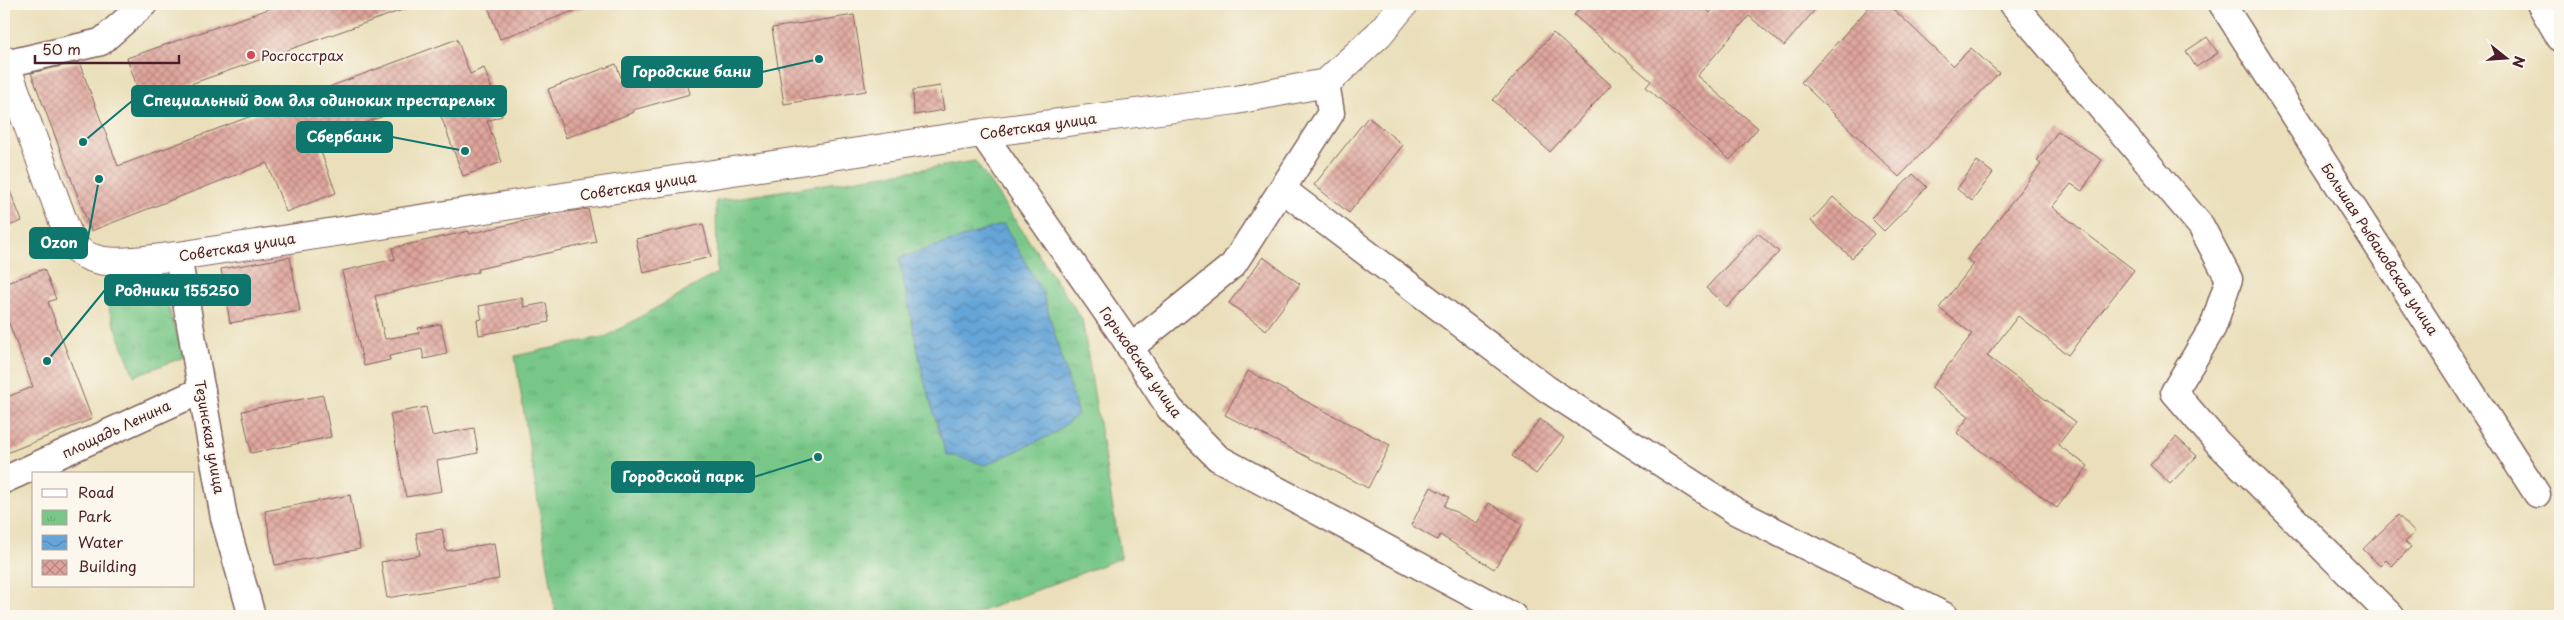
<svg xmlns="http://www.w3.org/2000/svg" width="2564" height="620" font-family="'Playpen Sans',sans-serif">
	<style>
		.park { fill: url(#park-tufts); stroke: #61735a }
		.water { fill: url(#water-waves); stroke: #586282 }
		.building { fill: url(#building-cross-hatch) }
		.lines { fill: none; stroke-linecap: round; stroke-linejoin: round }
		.minor-casing { stroke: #82625d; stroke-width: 29 }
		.major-casing { stroke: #82625d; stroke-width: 30 }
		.minor { stroke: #fff; stroke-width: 26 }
		.major { stroke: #fff; stroke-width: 28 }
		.poi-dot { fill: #d1495b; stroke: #fbf7ec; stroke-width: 2 }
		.labels { text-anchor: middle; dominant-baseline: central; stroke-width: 4; stroke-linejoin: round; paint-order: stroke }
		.poi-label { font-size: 14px; fill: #4a1f2b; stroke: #fbf7ec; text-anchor: start }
		.street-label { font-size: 14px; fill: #4a1f2b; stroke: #fbf7ec }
		.leader { fill: none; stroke: #0f766e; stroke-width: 2 }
		.callout-dot { fill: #0f766e; stroke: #fbf7ec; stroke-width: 2 }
		.callout { fill: #0f766e; stroke: #0f766e; stroke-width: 2 }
		.callout-label { font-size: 15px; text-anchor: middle; font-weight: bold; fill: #fff }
	</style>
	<defs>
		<pattern id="park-tufts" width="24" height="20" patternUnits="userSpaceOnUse" patternTransform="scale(1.25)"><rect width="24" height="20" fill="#78c788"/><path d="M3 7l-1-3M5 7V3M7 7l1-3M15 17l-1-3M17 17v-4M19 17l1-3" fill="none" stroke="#69aa76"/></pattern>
		<pattern id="water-waves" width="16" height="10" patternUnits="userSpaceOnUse" patternTransform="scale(1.25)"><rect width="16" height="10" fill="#65a5d8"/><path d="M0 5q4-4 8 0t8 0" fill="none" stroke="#5586af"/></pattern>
		<pattern id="building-cross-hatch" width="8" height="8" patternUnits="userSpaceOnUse" patternTransform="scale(1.25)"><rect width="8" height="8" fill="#dea49b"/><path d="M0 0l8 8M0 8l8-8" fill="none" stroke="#b6857f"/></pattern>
	</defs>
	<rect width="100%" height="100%" fill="#fbf7ec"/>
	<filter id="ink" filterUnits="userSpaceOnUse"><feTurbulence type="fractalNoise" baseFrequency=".02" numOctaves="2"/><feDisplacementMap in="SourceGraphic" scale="10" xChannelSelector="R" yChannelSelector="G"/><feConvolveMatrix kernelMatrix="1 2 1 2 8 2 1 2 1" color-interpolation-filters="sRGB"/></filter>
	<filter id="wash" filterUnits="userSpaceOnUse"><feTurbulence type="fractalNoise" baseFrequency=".0096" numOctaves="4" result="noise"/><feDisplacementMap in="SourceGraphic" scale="20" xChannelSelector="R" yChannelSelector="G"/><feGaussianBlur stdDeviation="1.12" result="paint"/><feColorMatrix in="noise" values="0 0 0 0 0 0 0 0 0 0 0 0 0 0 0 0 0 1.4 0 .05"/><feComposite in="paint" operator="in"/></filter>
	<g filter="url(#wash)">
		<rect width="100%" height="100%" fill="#eadfba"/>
		<g class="park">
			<polygon points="975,161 1082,319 1121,558 969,616 556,616 515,356 607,336 717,273 716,201"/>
			<polygon points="160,280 184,357 134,376 105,299"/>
		</g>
		<polygon class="water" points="1004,224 1043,294 1078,414 1053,434 986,465 946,454 924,380 899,258"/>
		<g id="blocks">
			<g class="building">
				<polygon points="283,4 413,4 414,6 142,101 127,58"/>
				<polygon points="487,4 588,4 589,5 500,39"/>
				<polygon points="1583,4 1699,4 1710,13 1718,4 1820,4 1784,46 1749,16 1697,76 1758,128 1730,160 1646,87 1651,81 1574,15"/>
				<polygon points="1872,4 1888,4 1953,66 1971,48 1999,73 1899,177 1801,82"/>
				<polygon points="854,15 866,91 784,104 772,28"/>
				<polygon points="1553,33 1611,85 1550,152 1493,100"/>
				<polygon points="2207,37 2218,53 2196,67 2186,51"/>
				<polygon points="457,39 470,74 484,68 502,116 487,121 502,162 463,176 434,97 317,141 336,193 286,212 267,163 91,231 31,73 79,62 118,166"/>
				<polygon points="616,64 622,80 682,64 690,94 633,110 634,112 566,138 548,89"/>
				<polygon points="940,86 944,110 914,115 913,90"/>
				<polygon points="1368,117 1403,145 1349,213 1314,185"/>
				<polygon points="2058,131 2102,160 2082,191 2071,184 2052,207 2134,270 2068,355 2018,316 1987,356 2076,422 2058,445 2088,466 2057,508 1957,433 1969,416 1931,388 1972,334 1939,308 1974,264 1967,259 2041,164 2037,161"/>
				<polygon points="1977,161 1993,173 1972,201 1957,189"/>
				<polygon points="1913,174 1927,187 1884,231 1871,218"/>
				<polygon points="4,176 22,221 4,228"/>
				<polygon points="1833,197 1874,234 1852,258 1811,221"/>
				<polygon points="588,209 596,242 478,269 478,272 375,296 385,339 419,333 418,328 441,324 447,354 424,359 422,349 389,356 390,360 364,366 342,271 395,259 392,248 469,231 469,234 553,214"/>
				<polygon points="703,224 711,257 643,273 636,239"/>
				<polygon points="1758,233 1779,252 1727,307 1706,288"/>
				<polygon points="290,257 300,311 230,323 221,269"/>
				<polygon points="1263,257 1300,284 1266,330 1229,303"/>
				<polygon points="44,269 56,299 48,302 92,419 4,454 4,398 33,387 4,310 4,284"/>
				<polygon points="522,298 524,307 546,303 549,322 479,335 477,320 482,319 479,306"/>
				<polygon points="1248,371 1390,445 1368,488 1225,415"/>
				<polygon points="323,395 331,437 251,453 242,411"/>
				<polygon points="426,407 432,436 474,428 478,453 437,461 442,491 406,497 390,414"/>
				<polygon points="1540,419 1564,438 1536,474 1512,456"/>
				<polygon points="2176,437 2197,456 2170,484 2150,465"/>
				<polygon points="1431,487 1449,497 1444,506 1477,523 1489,503 1523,524 1494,569 1440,535 1437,540 1411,525"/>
				<polygon points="350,495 360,549 275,565 265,511"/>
				<polygon points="2398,515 2415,533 2405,542 2411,547 2392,566 2386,560 2380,566 2363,549"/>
				<polygon points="442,529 446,551 494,543 499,579 387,598 381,562 420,555 416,533"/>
			</g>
		</g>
	</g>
	<g filter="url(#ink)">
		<use href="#blocks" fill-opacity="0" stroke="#82625d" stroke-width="1"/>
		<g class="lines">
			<g class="minor-casing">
				<g id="minor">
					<polyline points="2013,4 2201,226 2229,279 2213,327 2174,392 2218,443 2391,616"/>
					<polyline points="2222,4 2537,494"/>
					<polyline points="2540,4 2560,38"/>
					<polyline points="5,64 101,42 144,4"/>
					<polyline points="982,133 1121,333 1170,409 1218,458 1513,616"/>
					<polyline points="1282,189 1547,389 1735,511 1945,616"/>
					<polyline points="178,256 224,518 252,616"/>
					<polyline points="1130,348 1233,265 1331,113 1326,83"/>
					<polyline points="4,480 202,390"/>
				</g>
			</g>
			<g class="major-casing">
				<path id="major" d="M4,60L70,240C89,274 146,259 178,256L982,133L1236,100L1326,83L1379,34L1404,4"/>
			</g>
			<use href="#minor" class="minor"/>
			<use href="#major" class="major"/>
		</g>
	</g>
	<circle class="poi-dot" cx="251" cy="55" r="5"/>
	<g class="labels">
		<g class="poi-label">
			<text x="261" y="55">Росгосстрах</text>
		</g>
		<g class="street-label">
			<text transform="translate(1038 126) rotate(-8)">Советская улица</text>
			<text transform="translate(638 186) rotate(-9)">Советская улица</text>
			<text transform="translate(237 247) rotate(-9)">Советская улица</text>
			<text transform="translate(2380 249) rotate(57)">Большая Рыбаковская улица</text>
			<text transform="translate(1141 362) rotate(55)">Горьковская улица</text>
			<text transform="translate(116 429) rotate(-25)">площадь Ленина</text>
			<text transform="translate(210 437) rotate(80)">Тезинская улица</text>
		</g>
	</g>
	<path class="leader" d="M819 59L762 72M83 142L132 101M465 151L392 137M99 179L87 243M47 361L105 290M818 457L754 477"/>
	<g class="callout-dot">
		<circle cx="819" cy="59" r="5"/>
		<circle cx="83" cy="142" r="5"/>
		<circle cx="465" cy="151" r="5"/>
		<circle cx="99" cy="179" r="5"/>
		<circle cx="47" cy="361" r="5"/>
		<circle cx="818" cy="457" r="5"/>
	</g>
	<g class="callout">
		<rect x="622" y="57" width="140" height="30" rx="5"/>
		<rect x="132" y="86" width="374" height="30" rx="5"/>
		<rect x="297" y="122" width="95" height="30" rx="5"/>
		<rect x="30" y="228" width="57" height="30" rx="5"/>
		<rect x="105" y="275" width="145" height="30" rx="5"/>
		<rect x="612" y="462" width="142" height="30" rx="5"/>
	</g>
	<g class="callout-label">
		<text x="692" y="77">Городские бани</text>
		<text x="319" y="106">Специальный дом для одиноких престарелых</text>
		<text x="344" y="142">Сбербанк</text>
		<text x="59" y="248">Ozon</text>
		<text x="177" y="296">Родники 155250</text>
		<text x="683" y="482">Городской парк</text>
	</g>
	<rect width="2564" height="620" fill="none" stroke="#fbf7ec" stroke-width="20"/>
	<rect x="32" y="472" width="162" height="115" fill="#fbf7ec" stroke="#b4a19f"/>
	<rect x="42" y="489" width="25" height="8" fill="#ffffff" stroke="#b4a19f"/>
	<text x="78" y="498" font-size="15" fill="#4a1f2b">Road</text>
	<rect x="42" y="510" width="25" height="15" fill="url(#park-tufts)" stroke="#b4a19f"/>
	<text x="78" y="522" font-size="15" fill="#4a1f2b">Park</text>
	<rect x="42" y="535" width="25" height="15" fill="url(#water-waves)" stroke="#b4a19f"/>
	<text x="78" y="548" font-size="15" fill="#4a1f2b">Water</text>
	<rect x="42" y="560" width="25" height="15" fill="url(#building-cross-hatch)" stroke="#b4a19f"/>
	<text x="78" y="572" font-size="15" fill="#4a1f2b">Building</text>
	<g transform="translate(2506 58) rotate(107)" stroke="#fbf7ec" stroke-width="4" paint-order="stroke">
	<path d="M0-4L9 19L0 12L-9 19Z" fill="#4a1f2b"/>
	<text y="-8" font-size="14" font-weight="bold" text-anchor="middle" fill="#4a1f2b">N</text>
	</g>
	<path d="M35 55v8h144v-8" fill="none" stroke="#4a1f2b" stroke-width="2.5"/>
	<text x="42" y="55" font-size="15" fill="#4a1f2b" stroke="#fbf7ec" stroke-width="4" paint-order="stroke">50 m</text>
</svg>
